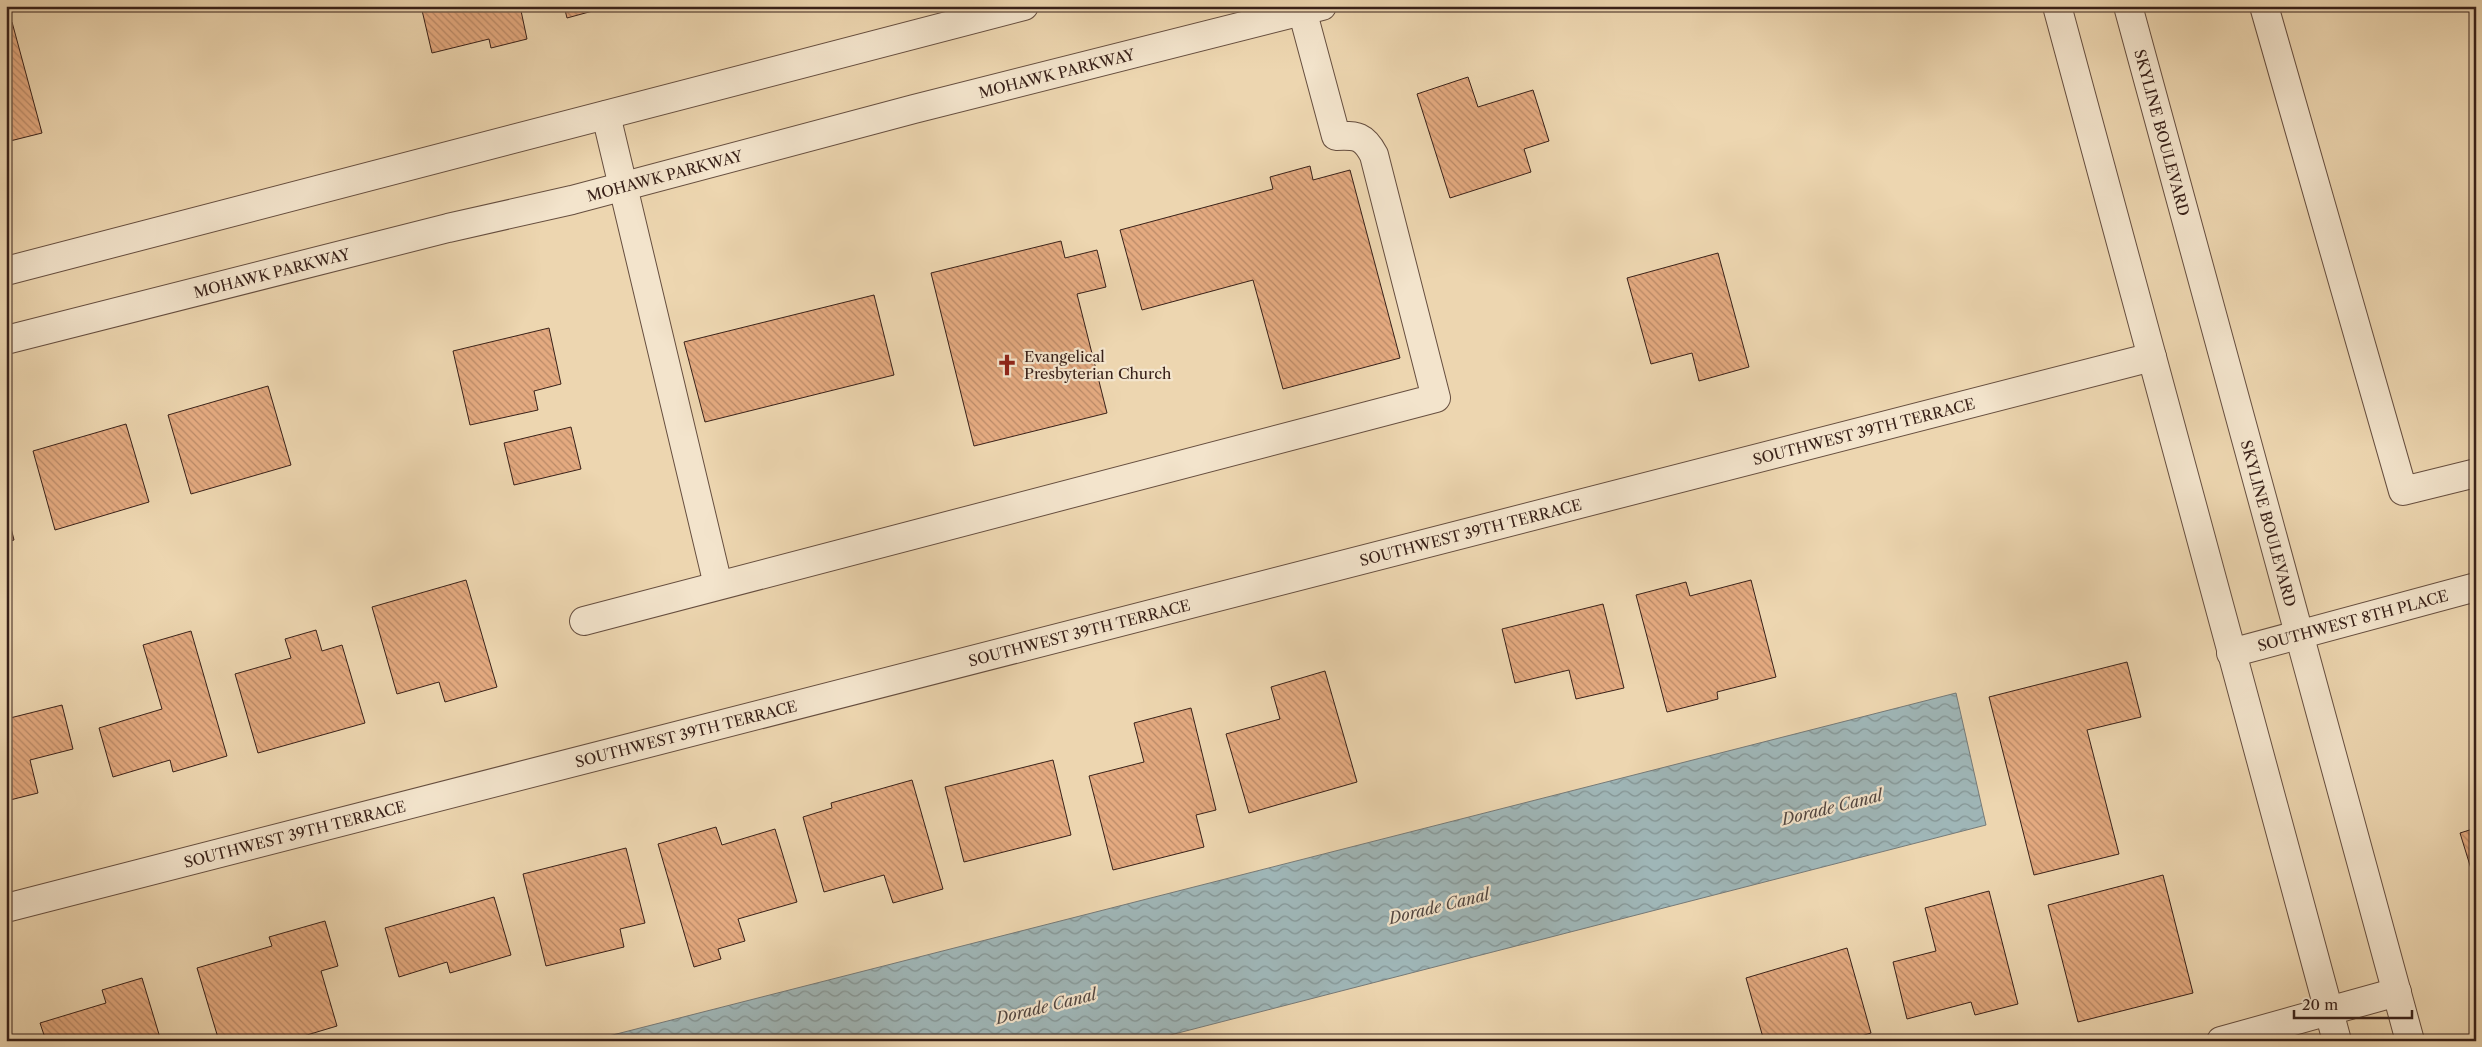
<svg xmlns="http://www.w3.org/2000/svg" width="2482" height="1047" font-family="'Libre Caslon Text',serif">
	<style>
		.water { fill: url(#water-waves); stroke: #767a78 }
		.building { fill: url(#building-back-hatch); stroke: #392119 }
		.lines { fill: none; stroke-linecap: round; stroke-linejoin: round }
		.minor-casing { stroke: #664e3f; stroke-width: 30 }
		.minor { stroke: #f3e4cc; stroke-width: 28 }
		.labels { text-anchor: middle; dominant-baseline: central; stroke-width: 4.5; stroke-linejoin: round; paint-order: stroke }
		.street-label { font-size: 15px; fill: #392119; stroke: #f3e4cc }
		.poi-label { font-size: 15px; fill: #392119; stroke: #f3e4cc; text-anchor: start }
		.water-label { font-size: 16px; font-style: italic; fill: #524640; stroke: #f3e4cc }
	</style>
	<defs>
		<pattern id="water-waves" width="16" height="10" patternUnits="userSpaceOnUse" patternTransform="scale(1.25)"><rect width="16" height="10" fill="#9fb6b7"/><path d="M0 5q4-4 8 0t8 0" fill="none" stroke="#839494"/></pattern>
		<pattern id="building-back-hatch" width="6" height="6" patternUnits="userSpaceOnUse" patternTransform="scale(1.25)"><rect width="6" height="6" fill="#e4aa80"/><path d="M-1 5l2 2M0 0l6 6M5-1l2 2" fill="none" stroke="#ba8a68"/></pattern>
	</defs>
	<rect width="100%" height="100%" fill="#edd6b0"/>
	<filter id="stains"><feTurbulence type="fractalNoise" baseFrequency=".004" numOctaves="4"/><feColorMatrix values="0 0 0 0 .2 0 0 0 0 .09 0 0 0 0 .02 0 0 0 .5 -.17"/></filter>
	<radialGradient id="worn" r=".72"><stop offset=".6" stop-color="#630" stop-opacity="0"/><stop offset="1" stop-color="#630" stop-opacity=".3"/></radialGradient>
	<polygon class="water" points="1956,693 1986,825 1147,1041 589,1041"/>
	<g class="building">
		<polygon points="421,6 520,6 527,39 491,48 489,39 432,53"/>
		<polygon points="564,6 611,6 567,18"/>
		<polygon points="12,22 42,133 6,142 6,24"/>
		<polygon points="1468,77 1478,107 1533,90 1549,141 1524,149 1531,172 1450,198 1417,94"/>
		<polygon points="1310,166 1313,180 1350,170 1400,358 1283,389 1253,280 1142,310 1120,230 1273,189 1270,177"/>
		<polygon points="1061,241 1065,258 1097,250 1106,287 1077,294 1107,413 974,446 931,273"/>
		<polygon points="1718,253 1749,367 1699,381 1692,353 1651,364 1627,278"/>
		<polygon points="874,295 894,375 705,422 684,342"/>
		<polygon points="549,328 561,384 534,391 538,410 470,425 453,351"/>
		<polygon points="268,386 291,465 191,494 168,415"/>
		<polygon points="126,424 149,502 55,530 33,451"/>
		<polygon points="571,427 581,469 514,485 504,443"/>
		<polygon points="6,508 14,540 6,542"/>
		<polygon points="466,580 497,687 445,702 439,682 397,694 372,607"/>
		<polygon points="1751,580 1776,677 1717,692 1718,699 1667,712 1636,595 1686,582 1690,596"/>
		<polygon points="1603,604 1624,688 1576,699 1569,670 1515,683 1502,629"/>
		<polygon points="316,630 322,651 342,645 365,723 258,753 235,674 291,658 285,639"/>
		<polygon points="191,631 227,756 173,772 170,760 113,777 99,728 162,709 143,645"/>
		<polygon points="2127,662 2141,717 2087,730 2119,854 2034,875 1989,697"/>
		<polygon points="1325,671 1357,782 1249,813 1226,734 1280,719 1271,687"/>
		<polygon points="62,705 73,749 30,760 38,793 6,801 6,719"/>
		<polygon points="1191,708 1216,810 1196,815 1204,847 1113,870 1089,776 1144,762 1134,723"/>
		<polygon points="1053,760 1071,835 964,862 945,787"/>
		<polygon points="912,780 943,889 893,903 884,875 824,892 803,817 832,808 831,803"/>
		<polygon points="716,827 722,845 775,829 797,902 738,919 745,941 718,949 721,959 694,967 658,844"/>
		<polygon points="2476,828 2476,885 2460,833"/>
		<polygon points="626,848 645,923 620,929 624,947 546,966 523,874"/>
		<polygon points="2163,875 2193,993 2078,1022 2048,905"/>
		<polygon points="1989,891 2018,1004 1975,1015 1971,1002 1907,1019 1893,962 1936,951 1925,908"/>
		<polygon points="494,897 511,955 450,973 447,962 399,977 385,928"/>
		<polygon points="325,921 338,966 321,971 337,1026 287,1041 219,1041 197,968 272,946 269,937"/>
		<polygon points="1847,948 1871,1033 1845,1041 1764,1041 1746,978"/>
		<polygon points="142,978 161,1041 46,1041 40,1023 106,1003 102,990"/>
	</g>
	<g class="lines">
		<g class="minor-casing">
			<g id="minor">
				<polyline points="2057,6 2337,1041"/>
				<path id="s1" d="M2128,6L2410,1041"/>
				<polyline points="2264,6 2403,491 2476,473"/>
				<polyline points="606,115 718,585"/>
				<polyline points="6,271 1024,6"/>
				<path id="s2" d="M6,340L448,228L572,200L914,109L1322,6"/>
				<path d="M584,621L1436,398L1374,155C1364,136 1357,135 1336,136L1301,6"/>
				<path id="s3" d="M2231,653L2476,587"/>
				<path id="s4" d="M6,908L2152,357"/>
				<polyline points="2221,1041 2397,992"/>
			</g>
		</g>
		<use href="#minor" class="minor"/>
	</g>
	<defs>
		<g id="church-bare" transform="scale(1.725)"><path d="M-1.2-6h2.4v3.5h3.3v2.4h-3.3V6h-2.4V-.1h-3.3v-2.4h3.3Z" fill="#8f2418" stroke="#f3e4cc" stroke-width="2.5" paint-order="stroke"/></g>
	</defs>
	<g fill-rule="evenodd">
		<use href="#church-bare" x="1007" y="365"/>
	</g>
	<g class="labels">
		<g class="street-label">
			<text stroke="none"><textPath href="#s2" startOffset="1084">MOHAWK PARKWAY</textPath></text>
			<text stroke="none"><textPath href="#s1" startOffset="131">SKYLINE BOULEVARD</textPath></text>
			<text stroke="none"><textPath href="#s2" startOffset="679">MOHAWK PARKWAY</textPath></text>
			<text stroke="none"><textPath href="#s2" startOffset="274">MOHAWK PARKWAY</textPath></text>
			<text stroke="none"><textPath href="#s4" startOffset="1918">SOUTHWEST 39TH TERRACE</textPath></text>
			<text stroke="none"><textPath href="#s1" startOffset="536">SKYLINE BOULEVARD</textPath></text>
			<text stroke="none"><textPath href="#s4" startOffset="1512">SOUTHWEST 39TH TERRACE</textPath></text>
			<text stroke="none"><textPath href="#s3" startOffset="126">SOUTHWEST 8TH PLACE</textPath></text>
			<text stroke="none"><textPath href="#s4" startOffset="1108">SOUTHWEST 39TH TERRACE</textPath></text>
			<text stroke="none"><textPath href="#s4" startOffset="702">SOUTHWEST 39TH TERRACE</textPath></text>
			<text stroke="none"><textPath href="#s4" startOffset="298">SOUTHWEST 39TH TERRACE</textPath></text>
		</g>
		<g class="poi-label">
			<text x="1024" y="356">Evangelical<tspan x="1024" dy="17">Presbyterian Church</tspan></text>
		</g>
		<g class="water-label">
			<text transform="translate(1832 807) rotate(-14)">Dorade Canal</text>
			<text transform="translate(1439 906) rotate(-14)">Dorade Canal</text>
			<text transform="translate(1046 1006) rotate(-14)">Dorade Canal</text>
		</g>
	</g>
	<rect width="2482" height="1047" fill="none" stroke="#edd6b0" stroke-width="25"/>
	<rect x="8" y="8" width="2467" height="1032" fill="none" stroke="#392119" stroke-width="2.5"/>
	<rect x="12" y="12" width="2457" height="1022" fill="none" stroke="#392119"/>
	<path d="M2294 1010v8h118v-8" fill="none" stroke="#392119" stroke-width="2.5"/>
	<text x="2302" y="1010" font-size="15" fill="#392119" stroke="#f3e4cc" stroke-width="4" paint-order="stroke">20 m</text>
	<rect width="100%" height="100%" filter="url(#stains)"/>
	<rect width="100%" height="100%" fill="url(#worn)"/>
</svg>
